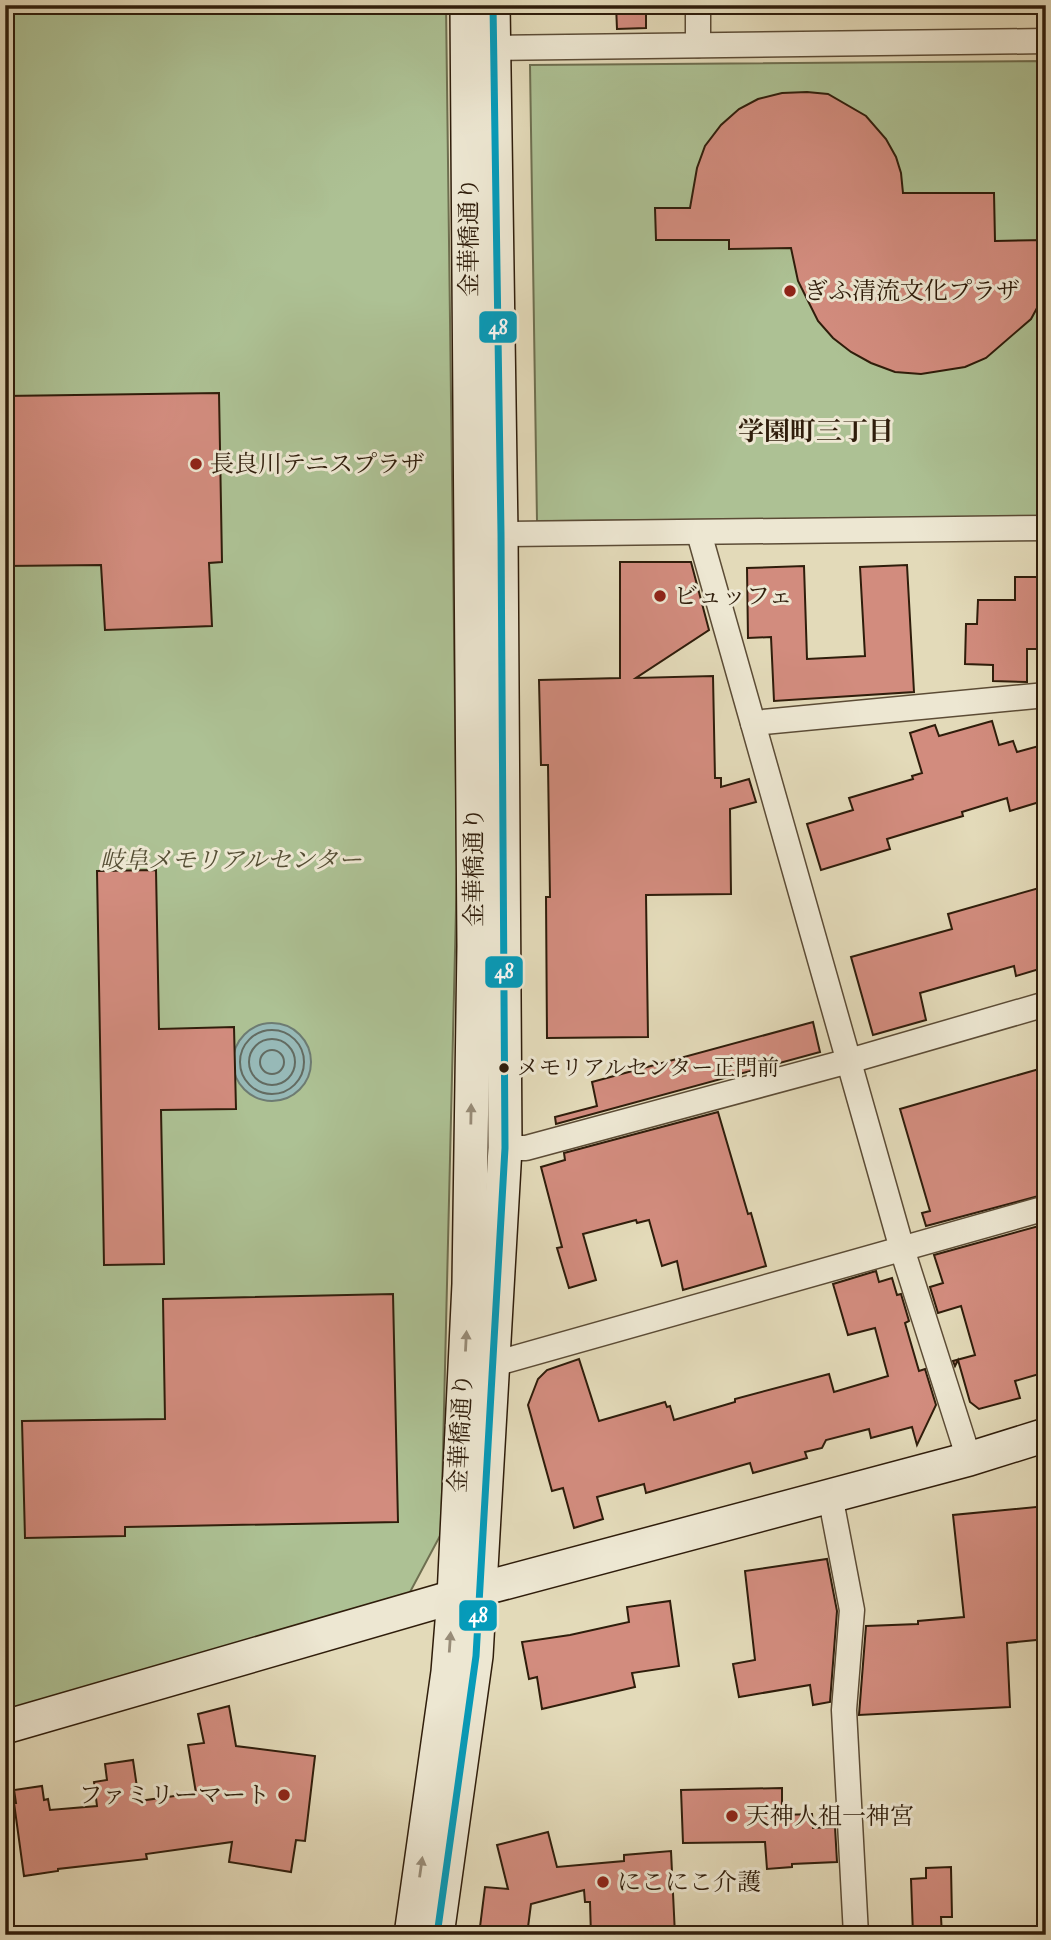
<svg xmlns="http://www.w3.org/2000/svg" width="1051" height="1940" font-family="'IM FELL Double Pica','Noto Serif JP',serif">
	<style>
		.green { fill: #adc194; stroke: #6e6f50; stroke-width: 2 }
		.water { fill: #97b9b7; stroke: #6d7b72; stroke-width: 2 }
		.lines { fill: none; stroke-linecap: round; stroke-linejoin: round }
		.shore { stroke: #636b61; stroke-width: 2 }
		.building { fill: #d28c7e; stroke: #2f1d0b; stroke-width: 2 }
		.street-casing { stroke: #5c4c36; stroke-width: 27 }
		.secondary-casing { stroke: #2f1d0b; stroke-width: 36 }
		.street { stroke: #ede7d2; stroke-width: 24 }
		.secondary { stroke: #ede7d2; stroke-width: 33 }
		.bus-1-casing { stroke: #ede7d2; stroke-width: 12 }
		.bus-1 { stroke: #059bba; stroke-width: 7 }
		.oneway { fill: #988c78 }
		.poi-dot { fill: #8f2418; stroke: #ede7d2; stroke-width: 2.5 }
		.bus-dot { fill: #2f1d0b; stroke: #ede7d2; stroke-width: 2.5 }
		.labels { text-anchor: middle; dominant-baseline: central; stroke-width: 6; stroke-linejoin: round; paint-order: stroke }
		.bus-label { font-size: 22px; fill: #2f1d0b; stroke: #ede7d2; text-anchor: start }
		.street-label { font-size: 24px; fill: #2f1d0b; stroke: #ede7d2 }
		.poi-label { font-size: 24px; fill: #2f1d0b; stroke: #ede7d2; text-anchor: start }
		.park-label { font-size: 24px; font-style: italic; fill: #554e34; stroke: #ede7d2 }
		.neighbourhood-label { font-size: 26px; font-weight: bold; fill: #2f1d0b; stroke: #ede7d2 }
		.line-badge { stroke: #ede7d2; stroke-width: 2.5 }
		.badge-label { font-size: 19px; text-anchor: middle; font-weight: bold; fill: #fff }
	</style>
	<rect width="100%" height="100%" fill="#e3dab9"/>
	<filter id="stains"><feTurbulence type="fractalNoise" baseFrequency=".00286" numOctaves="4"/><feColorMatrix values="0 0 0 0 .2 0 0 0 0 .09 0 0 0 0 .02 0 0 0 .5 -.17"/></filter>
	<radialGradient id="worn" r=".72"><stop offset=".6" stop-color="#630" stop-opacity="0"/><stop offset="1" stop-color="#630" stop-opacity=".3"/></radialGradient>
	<g class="green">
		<polygon points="5,5 446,5 457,868 441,1534 409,1594 5,1714"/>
		<polygon points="1046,61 1046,517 537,521 530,65"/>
	</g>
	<circle class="water" cx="272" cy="1062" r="39"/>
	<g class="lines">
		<g class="shore">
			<circle cx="272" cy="1062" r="32"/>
			<circle cx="272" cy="1062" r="23"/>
			<circle cx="272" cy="1062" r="12"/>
		</g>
	</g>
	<g class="building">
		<polygon points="616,5 646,5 646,28 617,29"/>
		<polygon points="807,92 828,94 866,116 886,139 896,157 901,173 903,193 994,193 995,241 1046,240 1046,289 1043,297 1031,319 986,358 965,367 921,374 895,372 871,363 851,352 833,338 818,321 798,281 791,248 729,249 729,240 656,240 655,208 690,208 697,168 705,146 721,125 739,109 758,99 782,93"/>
		<polygon points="219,393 222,562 209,563 212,626 105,630 101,565 5,566 5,396"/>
		<polygon points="620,562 691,562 709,630 636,678 713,676 715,778 721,778 721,787 749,779 756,802 730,809 731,894 646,895 648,1037 547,1038 546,897 550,897 548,765 541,765 539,680 620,678"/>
		<polygon points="907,565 914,692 774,701 771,637 748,638 747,568 804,566 807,659 865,656 860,567"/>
		<polygon points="1015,577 1046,577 1045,649 1027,649 1027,682 993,681 993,665 965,664 966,624 977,624 978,600 1015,600"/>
		<polygon points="992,721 999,745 1013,741 1017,752 1046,744 1046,800 1010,811 1007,798 962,812 963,816 887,839 890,849 821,870 807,824 853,810 849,798 913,779 912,776 922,773 910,733 935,725 939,736"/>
		<polygon points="156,870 159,1029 234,1027 236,1109 161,1110 164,1264 104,1265 97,871"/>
		<polygon points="1046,886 1046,967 1016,976 1014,966 920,993 926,1020 873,1035 851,957 952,929 948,914"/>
		<polygon points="813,1022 820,1052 556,1124 555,1117 597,1106 592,1082"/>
		<polygon points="1046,1067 1046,1194 926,1226 922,1213 930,1211 900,1109"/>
		<polygon points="718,1112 748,1214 751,1213 766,1266 683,1290 677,1261 662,1266 649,1220 637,1223 636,1220 583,1234 596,1280 569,1288 557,1248 562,1247 541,1167 565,1160 564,1153"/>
		<polygon points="1046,1224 1046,1372 1015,1381 1020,1398 979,1409 970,1402 958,1360 955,1366 953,1361 975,1355 961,1306 938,1313 930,1287 943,1283 934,1255"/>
		<polygon points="876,1271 879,1282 892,1278 897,1295 901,1294 909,1321 905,1323 919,1371 925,1369 936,1405 917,1445 912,1427 871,1438 869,1429 826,1440 822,1448 805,1452 807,1458 753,1473 750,1463 646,1493 644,1484 597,1497 603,1519 574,1528 563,1488 552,1491 528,1405 538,1379 547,1370 579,1359 599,1421 665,1402 667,1407 670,1406 674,1420 735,1402 735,1399 829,1374 834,1392 888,1376 875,1328 848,1335 833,1284"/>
		<polygon points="393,1294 398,1522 125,1527 125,1536 25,1538 22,1421 165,1419 163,1299"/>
		<polygon points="1046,1506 1046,1639 1007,1643 1010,1707 859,1715 866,1626 918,1624 918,1621 964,1617 953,1515"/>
		<polygon points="827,1559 837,1611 830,1702 813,1705 810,1685 739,1697 733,1664 755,1660 745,1571"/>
		<polygon points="670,1601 679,1666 632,1673 635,1687 542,1709 537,1677 529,1679 522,1642 570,1635 629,1622 627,1607"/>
		<polygon points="229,1706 236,1746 315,1756 305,1841 296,1840 291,1872 229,1862 232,1842 146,1854 147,1859 58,1869 58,1871 24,1876 14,1803 16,1803 14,1790 42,1786 44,1800 48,1799 50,1810 97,1806 94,1782 107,1780 105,1764 133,1760 139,1801 196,1793 188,1745 204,1743 198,1714"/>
		<polygon points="782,1788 782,1815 812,1814 813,1828 835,1827 837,1862 792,1864 792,1867 767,1869 765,1842 683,1843 681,1790"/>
		<polygon points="548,1832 557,1867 624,1861 624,1855 671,1851 675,1935 591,1935 590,1902 585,1902 584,1890 531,1904 527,1935 479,1935 485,1887 508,1889 497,1845"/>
		<polygon points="951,1867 952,1917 941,1917 942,1935 913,1935 911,1879 926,1878 926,1868"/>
	</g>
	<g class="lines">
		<g class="street-casing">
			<g id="street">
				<polyline points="698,5 698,45"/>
				<polyline points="494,48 1046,41"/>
				<polyline points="699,533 902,1249 969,1459"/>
				<polyline points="501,534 1046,528"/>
				<polyline points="753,723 1046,695"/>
				<polyline points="505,1148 526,1148 849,1061 1046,1004"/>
				<polyline points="494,1364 1046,1208"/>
				<polyline points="830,1495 852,1610 844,1710 856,1935"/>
			</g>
		</g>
		<g class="secondary-casing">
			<g id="secondary">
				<polyline points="5,1727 481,1589 969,1459 1046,1435"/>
				<polyline points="411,1935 448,1672 454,1597 469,1284 474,946 467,5"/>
				<polyline points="437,1935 476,1656 505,1148 501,534 493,5"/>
			</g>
		</g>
		<use href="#street" class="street"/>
		<use href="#secondary" class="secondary"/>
		<g class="bus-1-casing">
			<polyline id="bus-1" points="437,1935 476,1656 505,1148 501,534 493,5"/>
		</g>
		<use href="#bus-1" class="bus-1"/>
	</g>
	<defs><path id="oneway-solid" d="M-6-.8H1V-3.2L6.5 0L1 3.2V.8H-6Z" transform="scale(1.75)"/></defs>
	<g class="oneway">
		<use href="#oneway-solid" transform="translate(471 1114) rotate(-89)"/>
		<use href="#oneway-solid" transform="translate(466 1341) rotate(-87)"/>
		<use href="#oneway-solid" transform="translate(450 1642) rotate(-86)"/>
		<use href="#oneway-solid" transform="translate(421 1867) rotate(-82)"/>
	</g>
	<g class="poi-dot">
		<circle cx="790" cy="291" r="7"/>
		<circle cx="196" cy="464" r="7"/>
		<circle cx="660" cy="596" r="7"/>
		<circle cx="284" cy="1795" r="7"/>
		<circle cx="732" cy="1816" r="7"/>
		<circle cx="603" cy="1882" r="7"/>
	</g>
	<circle class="bus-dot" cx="504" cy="1068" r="6"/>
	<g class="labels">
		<g class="bus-label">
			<text x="517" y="1068">メモリアルセンター正門前</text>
		</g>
		<g class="street-label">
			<text transform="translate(469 237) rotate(-90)">金華橋通り</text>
			<text transform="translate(474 867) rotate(-90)">金華橋通り</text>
			<text transform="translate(461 1433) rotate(-87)">金華橋通り</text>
		</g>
		<g class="poi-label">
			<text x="804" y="291">ぎふ清流文化プラザ</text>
			<text x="210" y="464">長良川テニスプラザ</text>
			<text x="674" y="596">ビュッフェ</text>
			<text x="270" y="1795" text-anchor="end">ファミリーマート</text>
			<text x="746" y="1816">天神人祖一神宮</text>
			<text x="617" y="1882">にこにこ介護</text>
		</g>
		<g class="park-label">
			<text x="231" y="860">岐阜メモリアルセンター</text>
		</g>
		<g class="neighbourhood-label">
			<text x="816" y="432">学園町三丁目</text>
		</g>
	</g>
	<g class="line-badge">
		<rect x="478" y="310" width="40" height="34" rx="7" fill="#059bba"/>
		<rect x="484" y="955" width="40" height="34" rx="7" fill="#059bba"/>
		<rect x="458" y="1599" width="40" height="33" rx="7" fill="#059bba"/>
	</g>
	<g class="badge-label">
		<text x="498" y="334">48</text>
		<text x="504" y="978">48</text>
		<text x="478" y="1622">48</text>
	</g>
	<rect width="1051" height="1940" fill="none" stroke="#e3dab9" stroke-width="28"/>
	<rect x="7" y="7" width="1037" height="1926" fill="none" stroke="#2f1d0b" stroke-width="3.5"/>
	<rect x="14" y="14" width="1023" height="1912" fill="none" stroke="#2f1d0b" stroke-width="2"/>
	<rect width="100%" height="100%" filter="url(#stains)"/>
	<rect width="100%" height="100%" fill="url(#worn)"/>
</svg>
